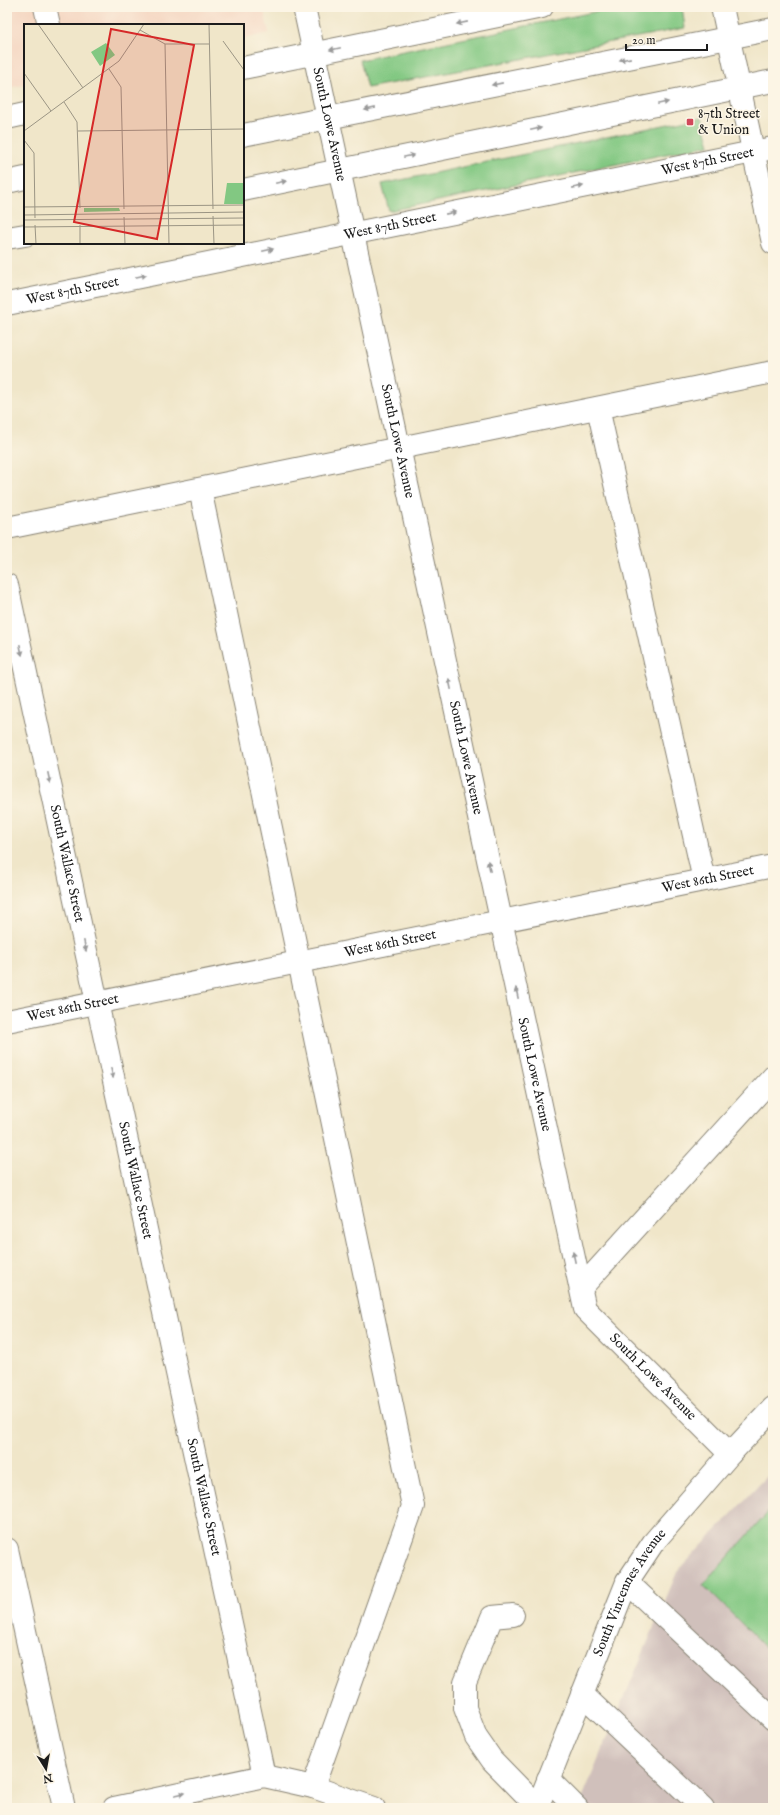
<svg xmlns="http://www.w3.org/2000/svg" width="780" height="1815" font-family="'IM FELL English',serif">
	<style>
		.built { fill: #f4d4bf }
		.industrial { fill: #d0c0bb }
		.green { fill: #82c882; stroke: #4f724f }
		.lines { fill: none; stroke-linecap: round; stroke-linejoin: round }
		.minor-casing { stroke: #868172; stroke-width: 24 }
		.major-casing { stroke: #868172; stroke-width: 24 }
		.minor { stroke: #fff; stroke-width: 22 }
		.major { stroke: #fff; stroke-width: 22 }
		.oneway { fill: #999 }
		.poi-dot { fill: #d1495b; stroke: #fcf5e5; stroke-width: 1.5 }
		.labels { text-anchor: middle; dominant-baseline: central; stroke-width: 3; stroke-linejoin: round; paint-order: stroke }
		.poi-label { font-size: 14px; fill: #1c1c1c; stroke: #fcf5e5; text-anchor: start }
		.street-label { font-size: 14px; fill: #1c1c1c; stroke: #fcf5e5 }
		.inset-road { fill: none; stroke: #9b9584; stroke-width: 1 }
		.view { fill: #d62828; fill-opacity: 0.15; stroke: #d62828; stroke-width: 2 }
		.inset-edge { fill: none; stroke: #1c1c1c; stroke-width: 2 }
	</style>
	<rect width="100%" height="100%" fill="#fcf5e5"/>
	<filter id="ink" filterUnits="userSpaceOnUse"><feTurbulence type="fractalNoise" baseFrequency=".025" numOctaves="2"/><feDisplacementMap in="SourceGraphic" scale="8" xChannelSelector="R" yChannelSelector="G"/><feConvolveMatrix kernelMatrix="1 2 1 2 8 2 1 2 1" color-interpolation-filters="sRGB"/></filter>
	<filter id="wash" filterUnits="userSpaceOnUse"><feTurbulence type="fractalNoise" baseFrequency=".012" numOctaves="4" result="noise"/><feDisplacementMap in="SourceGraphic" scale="16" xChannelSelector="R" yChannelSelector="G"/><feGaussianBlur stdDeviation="0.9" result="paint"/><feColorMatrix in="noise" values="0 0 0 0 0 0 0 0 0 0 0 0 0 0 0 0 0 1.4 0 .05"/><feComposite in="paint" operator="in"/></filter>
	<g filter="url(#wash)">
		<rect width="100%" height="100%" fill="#f0e6c9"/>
		<polygon class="built" points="7,7 263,7 269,33 243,39 243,25 25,25 25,85 7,88"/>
		<polygon class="industrial" points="773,1470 773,1808 578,1808 677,1572"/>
		<g class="green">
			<polygon points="618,7 682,7 685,28 367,88 360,60"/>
			<polygon points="702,117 710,145 389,211 382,184"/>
			<polygon points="773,1507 773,1655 703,1585"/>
		</g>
	</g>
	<g filter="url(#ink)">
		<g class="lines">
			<g class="minor-casing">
				<g id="minor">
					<polyline points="45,7 49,25"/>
					<path id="s1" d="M304,7L585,1309L730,1454"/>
					<polyline points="722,7 773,243"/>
					<polyline points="243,68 542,7"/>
					<polyline points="7,118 25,114"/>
					<path id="s2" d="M7,304L773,148"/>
					<polyline points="598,408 704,880"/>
					<polyline points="200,489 413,1506 313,1787"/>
					<polyline points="7,528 773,372"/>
					<path id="s3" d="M7,585L264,1776"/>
					<path id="s4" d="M7,1021L773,866"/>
					<polyline points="581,1288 773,1077"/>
					<polyline points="7,1549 64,1808"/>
					<polyline points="627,1582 773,1719"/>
					<polyline points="513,1615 492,1617 465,1682 465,1708 476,1737 492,1760 537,1806"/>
					<polyline points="582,1694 703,1808"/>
					<polyline points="548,1779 577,1808"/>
					<polyline points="114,1808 264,1776 313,1787 374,1808"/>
					<path id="s5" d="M537,1808L627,1582L653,1543L730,1454L773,1408"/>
				</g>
			</g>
			<g class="major-casing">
				<g id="major">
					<polyline points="243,135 773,29"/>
					<polyline points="7,182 25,178"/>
					<polyline points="243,190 773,81"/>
					<polyline points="7,238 25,235"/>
				</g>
			</g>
			<use href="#minor" class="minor"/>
			<use href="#major" class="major"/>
		</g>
		<defs><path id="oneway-solid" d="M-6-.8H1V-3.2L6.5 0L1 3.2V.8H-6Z"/></defs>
		<g class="oneway">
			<use href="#oneway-solid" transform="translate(462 23) rotate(169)"/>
			<use href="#oneway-solid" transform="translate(335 49) rotate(168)"/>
			<use href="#oneway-solid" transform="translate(625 59) rotate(169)"/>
			<use href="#oneway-solid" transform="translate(497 84) rotate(169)"/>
			<use href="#oneway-solid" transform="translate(663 103) rotate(-12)"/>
			<use href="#oneway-solid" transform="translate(370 109) rotate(169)"/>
			<use href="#oneway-solid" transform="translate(536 129) rotate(-12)"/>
			<use href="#oneway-solid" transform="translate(409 156) rotate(-12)"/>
			<use href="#oneway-solid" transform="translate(281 182) rotate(-12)"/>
			<use href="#oneway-solid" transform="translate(578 187) rotate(-11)"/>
			<use href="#oneway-solid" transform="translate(451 213) rotate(-11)"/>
			<use href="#oneway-solid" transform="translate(268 250) rotate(-12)"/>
			<use href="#oneway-solid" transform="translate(141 276) rotate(-12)"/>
			<use href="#oneway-solid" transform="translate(21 650) rotate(78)"/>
			<use href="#oneway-solid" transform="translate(450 684) rotate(-102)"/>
			<use href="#oneway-solid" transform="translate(49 778) rotate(78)"/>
			<use href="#oneway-solid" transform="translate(489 866) rotate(-102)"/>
			<use href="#oneway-solid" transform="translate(85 946) rotate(78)"/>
			<use href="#oneway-solid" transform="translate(517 993) rotate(-102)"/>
			<use href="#oneway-solid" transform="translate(112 1073) rotate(78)"/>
			<use href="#oneway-solid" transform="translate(574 1257) rotate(-102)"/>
			<use href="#oneway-solid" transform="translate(180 1794) rotate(-12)"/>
		</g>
	</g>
	<rect class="poi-dot" x="686" y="118" width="8" height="8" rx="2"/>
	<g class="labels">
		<g class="poi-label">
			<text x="698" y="114">87th Street<tspan x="698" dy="16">&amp; Union</tspan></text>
		</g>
		<g class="street-label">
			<text stroke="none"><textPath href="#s1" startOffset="120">South Lowe Avenue</textPath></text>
			<text stroke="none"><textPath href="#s2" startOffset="715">West 87th Street</textPath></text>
			<text stroke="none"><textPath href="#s2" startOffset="391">West 87th Street</textPath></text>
			<text stroke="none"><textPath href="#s2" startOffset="67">West 87th Street</textPath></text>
			<text stroke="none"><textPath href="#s1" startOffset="444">South Lowe Avenue</textPath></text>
			<text stroke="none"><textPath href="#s1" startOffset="768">South Lowe Avenue</textPath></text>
			<text stroke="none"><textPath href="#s3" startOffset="285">South Wallace Street</textPath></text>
			<text stroke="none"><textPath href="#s4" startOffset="715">West 86th Street</textPath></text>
			<text stroke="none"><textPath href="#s4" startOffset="391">West 86th Street</textPath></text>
			<text stroke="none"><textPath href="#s4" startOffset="67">West 86th Street</textPath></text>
			<text stroke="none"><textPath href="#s1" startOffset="1092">South Lowe Avenue</textPath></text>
			<text stroke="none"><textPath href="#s3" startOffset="609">South Wallace Street</textPath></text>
			<text stroke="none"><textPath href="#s1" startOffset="1428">South Lowe Avenue</textPath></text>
			<text stroke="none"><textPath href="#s3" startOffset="933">South Wallace Street</textPath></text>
			<text stroke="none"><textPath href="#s5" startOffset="235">South Vincennes Avenue</textPath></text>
		</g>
	</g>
	<g transform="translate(24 24)">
		<rect width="220" height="220" fill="#f0e6c9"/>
		<path d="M82,19L91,31L76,42L67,28ZM203,159H220V180H200ZM60,184H95L96,187L60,188Z" fill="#82c882"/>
		<path class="inset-road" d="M14,0L59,64M185,0L189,185M116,6L141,20H185M199,17L220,46M141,20L145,220M85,45L97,63L100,185M0,49L27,87M40,78L53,98L56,184M0,107L95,37L120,0M54,107L220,105M0,116L10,129L11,194M0,183L220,181M0,191L220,188M189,192L190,220M100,193L101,220M0,196L220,194M11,201L12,220M56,201V220M0,203L220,201"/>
		<path class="view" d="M87,5L170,21L133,215L50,198Z"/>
		<rect width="220" height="220" class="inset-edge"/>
	</g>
	<rect width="780" height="1815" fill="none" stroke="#fcf5e5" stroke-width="24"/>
	<g transform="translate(46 1769) rotate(169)" stroke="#fcf5e5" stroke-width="3" paint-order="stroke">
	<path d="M0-3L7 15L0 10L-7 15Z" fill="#1c1c1c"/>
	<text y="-6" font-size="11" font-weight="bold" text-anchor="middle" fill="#1c1c1c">N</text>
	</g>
	<path d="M626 44v6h81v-6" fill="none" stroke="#1c1c1c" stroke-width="2"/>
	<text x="632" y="44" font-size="12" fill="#1c1c1c" stroke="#fcf5e5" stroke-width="3" paint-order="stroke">20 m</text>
</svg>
